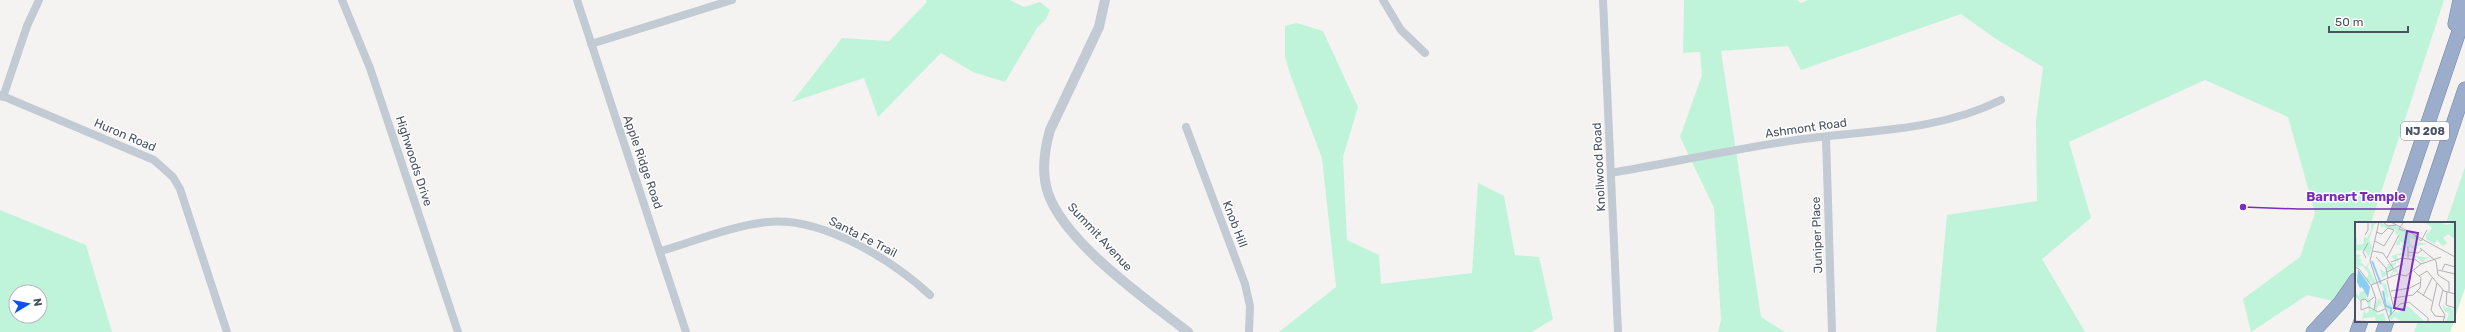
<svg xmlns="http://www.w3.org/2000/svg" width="2465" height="332" font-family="Rubik,sans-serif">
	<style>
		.commercial { fill: #fefbed }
		.green { fill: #bff4db; fill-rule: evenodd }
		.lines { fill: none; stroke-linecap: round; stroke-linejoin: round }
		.trunk-casing { stroke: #7287b0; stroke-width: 15 }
		.minor { stroke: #c2cad4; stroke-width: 8 }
		.tertiary { stroke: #c2cad4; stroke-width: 10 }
		.trunk { stroke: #9caccb; stroke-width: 14 }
		.labels { text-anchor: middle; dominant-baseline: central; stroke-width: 3; stroke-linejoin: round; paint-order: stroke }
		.shield { fill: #fff; stroke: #7f8691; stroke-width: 1 }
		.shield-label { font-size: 11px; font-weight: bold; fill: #485262 }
		.street-label { font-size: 12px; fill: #485262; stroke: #fff }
		.inset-river { fill: none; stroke: #89cff4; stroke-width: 2 }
		.inset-road { fill: none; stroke: #b0b2b8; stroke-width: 1 }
		.view { fill: #7b2cbf; fill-opacity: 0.15; stroke: #7b2cbf; stroke-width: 2 }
		.inset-edge { fill: none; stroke: #485262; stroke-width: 2 }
		.leader { fill: none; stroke: #7b2cbf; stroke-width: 1.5 }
		.callout-dot { fill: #7b2cbf; stroke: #fff; stroke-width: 1.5 }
		.callout-label { font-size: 13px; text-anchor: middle; font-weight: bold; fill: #7b2cbf; stroke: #fff; stroke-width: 3; stroke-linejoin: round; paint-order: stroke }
	</style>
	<rect width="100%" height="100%" fill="#f5f2f2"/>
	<polygon class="commercial" points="2465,288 2465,332 2450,332 2454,321"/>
	<g class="green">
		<polygon points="926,0 1010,0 1024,7 1040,2 1050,10 1046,19 1037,28 1005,82 973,72 941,53 878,117 864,78 792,102 842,38 889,41 927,2"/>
		<polygon points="1684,0 1797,0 1801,3 1808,0 2444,0 2371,223 2356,223 2356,270 2345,304 2307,295 2251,332 2243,299 2300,257 2315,213 2288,117 2205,80 2069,142 2091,218 2042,259 2085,332 1936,332 1947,215 2037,201 2036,121 2043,67 1996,39 1961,14 1801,70 1788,46 1721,51 1761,317 1785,332 1718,332 1721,320 1714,208 1680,137 1702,75 1700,52 1683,53"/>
		<polygon points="1297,23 1323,31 1358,107 1343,157 1347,240 1379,255 1381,284 1472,273 1478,183 1504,196 1515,255 1539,257 1553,319 1532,332 1279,332 1336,287 1322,158 1290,74 1285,56 1285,26"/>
		<polygon points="2465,167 2465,288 2454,320 2454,223 2446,223"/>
		<path d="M0,210L86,245L112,332H0ZM16,292H40V316H16Z"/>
		<polygon points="2418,321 2454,321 2450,332 2414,332"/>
	</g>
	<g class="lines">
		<g class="trunk-casing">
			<g id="trunk">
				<polyline points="2455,24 2460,0"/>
				<polyline points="2394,223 2465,14"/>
				<polyline points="2420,223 2465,89"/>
				<polyline points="2313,332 2340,303 2356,280"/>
				<polyline points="2357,332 2361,321"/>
				<polyline points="2383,332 2387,321"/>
			</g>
		</g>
		<g class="minor">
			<polyline points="342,0 370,68 458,332"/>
			<polyline points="577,0 686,332"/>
			<polyline points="1383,0 1401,30 1425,53"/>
			<polyline points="1603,0 1618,332"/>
			<polyline points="591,44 732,0"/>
			<polyline points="0,95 154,160 173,177 180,189 227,332"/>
			<polyline points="3,97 27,26 39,0"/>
			<polyline points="1186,127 1245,284 1250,306 1249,332"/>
			<polyline points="1826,137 1832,332"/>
			<path d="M1611,173C1675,162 1739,148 1803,139C1870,130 1939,131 2001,100"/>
			<path d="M661,251C695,241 731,226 767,222C821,216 891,259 930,295"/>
		</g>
		<path class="tertiary" d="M1105,0L1099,27L1050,130C1044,151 1041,172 1048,193C1065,243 1147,300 1188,332"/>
		<use href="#trunk" class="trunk"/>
	</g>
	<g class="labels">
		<rect class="shield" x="2401" y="122" width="48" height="18" rx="3"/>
		<g class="shield-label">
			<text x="2425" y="131">NJ 208</text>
		</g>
		<g class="street-label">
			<text transform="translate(1806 128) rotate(-8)">Ashmont Road</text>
			<text transform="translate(125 135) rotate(23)">Huron Road</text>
			<text transform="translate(414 161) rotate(72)">Highwoods Drive</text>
			<text transform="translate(643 162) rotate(71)">Apple Ridge Road</text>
			<text transform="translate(1599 167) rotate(-93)">Knollwood Road</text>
			<text transform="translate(1235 224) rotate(69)">Knob Hill</text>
			<text transform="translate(1817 235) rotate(-92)">Juniper Place</text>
			<text transform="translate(863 237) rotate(27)">Santa Fe Trail</text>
			<text transform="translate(1100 237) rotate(47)">Summit Avenue</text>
		</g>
	</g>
	<g transform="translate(2355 222)">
		<rect width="100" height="100" fill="#f5f2f2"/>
		<path d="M16,0H23L19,3L14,18L17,25L14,35L9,28L1,29L0,18L2,15V23L8,22L9,15L2,12L12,16L16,9ZM24,0L33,4L39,3L61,15L62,18L55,16V22L58,24L63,22L62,20L73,22L61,24L63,26L60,28L52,23L50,33L60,32V34L77,36L70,37L68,41L62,35L59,37L58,34L42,33L44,41L41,38V42L36,46L42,47L43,51L38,50L36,55L35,53L38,49L33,47L32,53L27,56L25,47L30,50L33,42L40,41V38L36,34L49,30L44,26H47V23H49L45,19V23H40L44,17V12L40,13L41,7H32L29,4L27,6ZM70,0H86L91,3L100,0V13L98,16L93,12L88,16L92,21L88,24L82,18L79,22L71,17V13L77,6ZM0,32L6,33L4,36L7,39L5,40L11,45L14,40L13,45L21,61L18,62L15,59L13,63L8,58L7,51L11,57L14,52L8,44L1,45ZM27,61L31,62L34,74L32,76L38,85L37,93L40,89L43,91L47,85L53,84L70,100H48L39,95L37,98L34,96V90L31,89L33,81ZM10,69L11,76L16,78L15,88L19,87V92L20,82L25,76L28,85L25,82L22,86V93L29,91L31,100H21L20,95L9,96L7,99L9,87L11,92L14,89L12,80L11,78L5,79L0,74V70L4,74L5,70ZM87,82L91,86L94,85L100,89H98L99,100H91L94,91L90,90Z" fill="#bff4db"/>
		<path d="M3,47L15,65L13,76L7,65L5,66L2,60Z" fill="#89cff4"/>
		<path class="inset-river" d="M17,39L26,62M28,69L31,84L36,86V93"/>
		<path class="inset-road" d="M24,0L15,39L35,100M28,0L33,4L41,3M36,0L100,35M48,1L44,7L50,9M10,13L13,8V0M60,14L66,19L72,8M20,19L29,24L39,8L33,6L27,12L21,10M53,24V37M65,26L81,39L83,53L94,60V70M18,29L28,31L38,46M53,30L63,31L67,28M21,35L31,46L33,57M11,36L8,30L13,21M32,36L44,13M36,40L47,36L61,38L66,42M0,45L4,47L16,63L43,52L51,54L66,42L86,35M83,48L100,52M87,48L90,42L100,45M32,50L48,42M64,54L72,49L89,69L100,72M32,58L38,83L42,87M82,61L76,88L80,94L90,95M16,63L21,77L19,88M36,69L55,66L66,60M62,69L77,79M92,70L91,83L100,86M68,74L77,56M19,75L13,80L10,77L6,78V88L14,85L23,90L30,87M38,76L58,73L65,66L66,56L59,49M33,96L45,82L54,80L73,96V100M0,99L25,100M88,100L90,93L84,83L88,68"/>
		<path class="view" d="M52,9L63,11L49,88L39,86Z"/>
		<rect width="100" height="100" class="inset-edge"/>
	</g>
	<path class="leader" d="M2243 207L2298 209H2414"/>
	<circle class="callout-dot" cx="2243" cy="207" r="4"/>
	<g class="callout-label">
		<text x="2356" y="201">Barnert Temple</text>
	</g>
	<g transform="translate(28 304) rotate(80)"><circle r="19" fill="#ffffff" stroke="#b6bac0"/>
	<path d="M0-3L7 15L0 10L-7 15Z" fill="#0b51f5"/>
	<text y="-6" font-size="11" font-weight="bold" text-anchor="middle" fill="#485262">N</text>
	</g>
	<path d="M2329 26v6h79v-6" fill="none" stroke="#485262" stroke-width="2"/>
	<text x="2335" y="26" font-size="12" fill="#485262" stroke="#ffffff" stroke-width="3" paint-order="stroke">50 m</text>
</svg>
